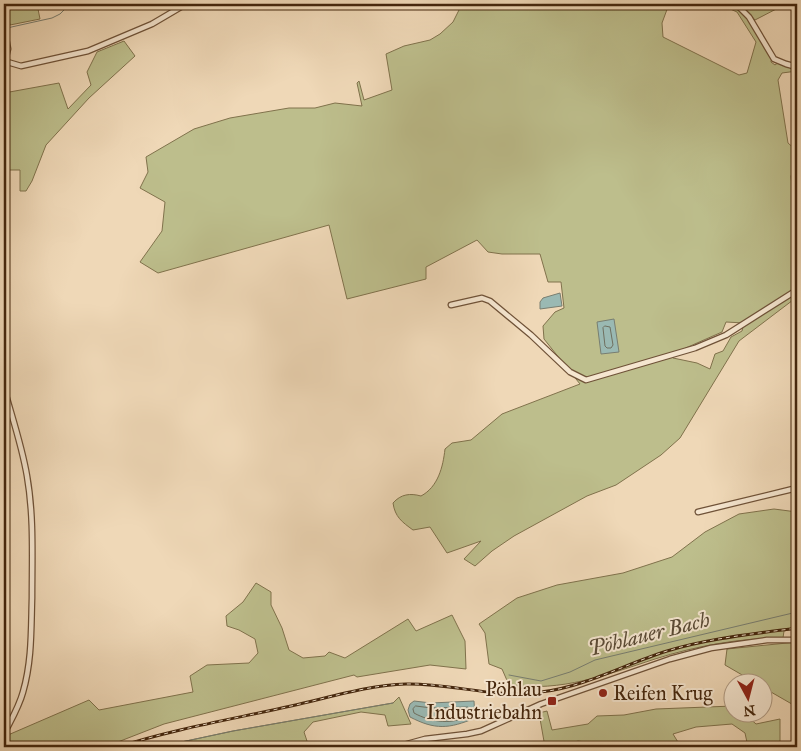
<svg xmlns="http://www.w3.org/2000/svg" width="801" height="751" font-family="'IM FELL Great Primer',serif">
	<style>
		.green { fill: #bdbe8c; stroke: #80724c; fill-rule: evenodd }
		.water { fill: #9ab9b3; stroke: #787e71 }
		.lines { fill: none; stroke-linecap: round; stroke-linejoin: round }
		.shore { stroke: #6f7060; stroke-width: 1 }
		.stream { stroke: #787e71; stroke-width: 1 }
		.minor-casing { stroke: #6f5238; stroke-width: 7 }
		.minor { stroke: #f5e6d0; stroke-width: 4.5 }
		.rail-casing { stroke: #44260d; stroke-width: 3 }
		.rail { stroke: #f5e6d0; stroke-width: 1; stroke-dasharray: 4; stroke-linecap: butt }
		.poi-dot { fill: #8f2418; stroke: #f5e6d0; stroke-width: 2 }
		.labels { text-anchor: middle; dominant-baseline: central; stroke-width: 4; stroke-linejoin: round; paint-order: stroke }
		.poi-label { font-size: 20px; fill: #44260d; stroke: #f5e6d0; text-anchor: end }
		.water-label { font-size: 21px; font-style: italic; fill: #5a4b36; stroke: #f5e6d0 }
	</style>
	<rect width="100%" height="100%" fill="#efd8b7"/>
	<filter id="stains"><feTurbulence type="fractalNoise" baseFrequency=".004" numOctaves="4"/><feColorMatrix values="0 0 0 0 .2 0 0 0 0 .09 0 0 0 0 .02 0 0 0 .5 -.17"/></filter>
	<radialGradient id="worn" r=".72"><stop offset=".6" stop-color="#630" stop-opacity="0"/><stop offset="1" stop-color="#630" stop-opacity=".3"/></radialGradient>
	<g class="green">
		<polygon points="6,4 37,4 40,19 10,25"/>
		<path d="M462,4H669L662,23L663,37L739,75L747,73L756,42L737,12L719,4C746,4 759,37 772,57L771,62L775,65L779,62L786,66L797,69V71L782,73L778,80L788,143L797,151V163L791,176L797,240V297L739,341L680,438L661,455L616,485L587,496L514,536L492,551L475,566L464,559L481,541L447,553L430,527L413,530C402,522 395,517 393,503C401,494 410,493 421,496C438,487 443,467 445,449L452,443L471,440L502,414L580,384L544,339L543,326L555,312L564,308L561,282H548L540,254H502L488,252L477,240L426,267V279L347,299L329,225L158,273L140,262L162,231L165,202L140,188L148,172L146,157L194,129L230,118L289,108H315L335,103L362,106L357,83L359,81L364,100L392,90L386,54L404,46L430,40L440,34L453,22ZM726,322L744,323L742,331L731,337L723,351L715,354L710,369L697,363L673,358L672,354L722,332Z"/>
		<polygon points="741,4 779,4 782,6 755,20"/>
		<polygon points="124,41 135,56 89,98 46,145 32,181 26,191 20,191 20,170 4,170 4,93 59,83 68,109 91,85 87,72 97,52"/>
		<path d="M774,509L797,512V628L784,631L783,638C739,638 696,646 655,659C606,675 562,692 509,685L502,669L489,664L485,633L479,624L517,598L557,585L623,573L672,557L705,532L739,514Z"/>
		<polygon points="256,583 271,592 271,605 282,628 289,650 303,658 325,656 329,652 345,658 408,619 416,631 452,615 465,641 466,669 430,665 357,677 354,675 164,724 105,747 4,747 4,740 8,735 89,700 99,710 193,692 190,676 207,665 249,663 258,653 255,639 239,630 227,626 226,616 243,602"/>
		<polygon points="797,642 797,707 764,688 764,684 756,683 725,665 727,649"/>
		<polygon points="399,697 411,724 388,726 385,715 361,712 313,722 304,732 309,747 158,747 233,731 393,703"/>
		<polygon points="733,706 734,714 745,714 756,724 780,719 780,747 748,747 745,733 732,724 696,727 673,734 681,747 603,747 600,744 578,741 558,747 545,747 539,713 547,711 552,730 588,724 597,716 624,715 656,709"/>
	</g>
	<g class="water">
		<polygon points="560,293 562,306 540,309 540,302 543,298"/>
		<polygon points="614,319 619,352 601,354 597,322"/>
		<path d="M414,701L431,703L474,701L475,718C449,729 435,730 410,717L408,710L410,704Z"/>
	</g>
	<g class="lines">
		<g class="shore">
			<polygon points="605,326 610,327 613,345 611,348 607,348 605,346 603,328"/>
			<path d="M416,706L431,708L468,707L470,709V714C455,726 430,722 414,713L413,709Z"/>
		</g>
		<g class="stream">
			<polyline points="7,28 52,18 60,14 70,4"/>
			<polyline points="509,675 541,681 570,672 595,660 797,612"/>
			<polyline points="158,747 233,731 393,703"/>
		</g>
		<g class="minor-casing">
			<g id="minor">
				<polyline points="736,4 749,17 774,59 786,64 797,67"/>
				<polyline points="4,27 8,49 5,61"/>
				<polyline points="4,61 21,66 88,51 152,24 186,4"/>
				<polyline points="451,305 482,298 490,301 531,335 570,372 586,380 695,348 726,335 797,290"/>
				<path d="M4,388C12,417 22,446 27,476C34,516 32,557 32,598C31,630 32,661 23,692C19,707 11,720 4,734"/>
				<polyline points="698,512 797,488"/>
				<polyline points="396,747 425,739 467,734 481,731 541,704 670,659 711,648 767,640 797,640"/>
			</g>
		</g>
		<use href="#minor" class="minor"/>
		<g class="rail-casing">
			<path id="rail" d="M118,747C174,729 233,719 291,706C328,698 368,685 406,684C451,683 496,699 541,692C585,687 625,664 667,651C709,638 754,634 797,628"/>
		</g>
		<use href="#rail" class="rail"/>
	</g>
	<g class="poi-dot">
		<circle cx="603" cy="693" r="5"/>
		<rect x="547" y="696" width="10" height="10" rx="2.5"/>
	</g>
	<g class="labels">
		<g class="poi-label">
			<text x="542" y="689">Pöhlau<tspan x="542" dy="23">Industriebahn</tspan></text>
			<text x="613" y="693" text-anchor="start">Reifen Krug</text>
		</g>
		<g class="water-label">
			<text transform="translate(649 634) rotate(-14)">Pöhlauer Bach</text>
		</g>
	</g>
	<rect width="801" height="751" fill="none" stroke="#efd8b7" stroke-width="20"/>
	<rect x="5" y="5" width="791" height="741" fill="none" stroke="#44260d" stroke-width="2.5"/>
	<rect x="10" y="10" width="781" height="731" fill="none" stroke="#44260d"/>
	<g transform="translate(748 698) rotate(173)"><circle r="24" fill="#f5e6d0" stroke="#ae9982"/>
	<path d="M0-4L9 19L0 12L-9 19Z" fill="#8f2418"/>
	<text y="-8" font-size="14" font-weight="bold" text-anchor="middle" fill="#44260d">N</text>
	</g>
	<rect width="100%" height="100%" filter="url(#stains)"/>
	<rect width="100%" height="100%" fill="url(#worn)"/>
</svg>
